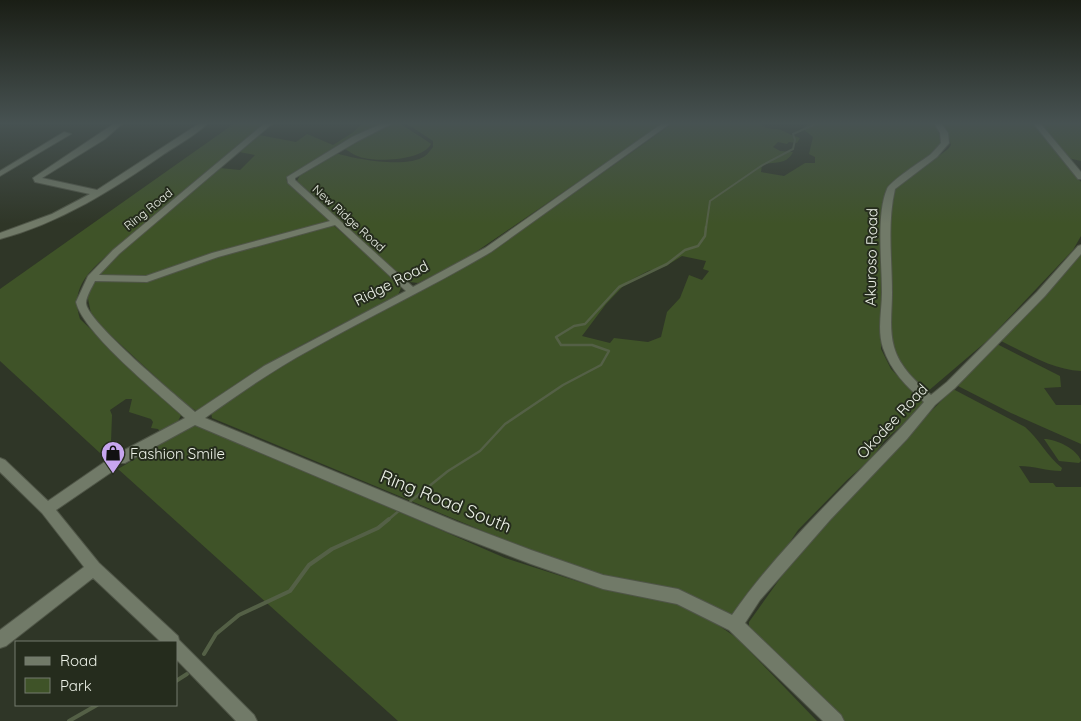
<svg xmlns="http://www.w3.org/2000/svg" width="1081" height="721" font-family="Quicksand,sans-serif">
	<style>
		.green { fill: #3f5328; fill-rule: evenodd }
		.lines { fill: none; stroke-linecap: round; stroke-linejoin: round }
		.stream-far2 { stroke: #546046; stroke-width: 2 }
		.stream-far1 { stroke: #546046; stroke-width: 2.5 }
		.stream { stroke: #546046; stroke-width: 4 }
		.minor-casing { stroke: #4f5547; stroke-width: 2 }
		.minor { fill: #717a68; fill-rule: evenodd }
		.labels { text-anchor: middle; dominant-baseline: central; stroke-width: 4; stroke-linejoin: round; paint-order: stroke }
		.far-street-label { font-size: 12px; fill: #edf2e8; stroke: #252c1d }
		.street-label { font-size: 15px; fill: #edf2e8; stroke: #252c1d }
		.poi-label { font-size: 15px; fill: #edf2e8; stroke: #252c1d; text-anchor: start }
		.near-street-label { font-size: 18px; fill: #edf2e8; stroke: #252c1d }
	</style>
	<rect width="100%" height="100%" fill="#2f3627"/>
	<g class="green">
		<path d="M235,123H264L105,257C85,275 71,291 80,319L181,415L176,426L161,433L158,429L151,428L153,422L151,419L129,412L132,399H126L110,410L112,415L111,442L100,453L0,361V289Z"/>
		<path d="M363,123H382L363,131L291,174L286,180L330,219L333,225L396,279L401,288L398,295C330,331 258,363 198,412L185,404L92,318L87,294L92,282L106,265L220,168L240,170L255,155L239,152L259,135L296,142L307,134L333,145L352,133Z"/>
		<path d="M393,123H399L427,141L431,144C423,160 380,162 364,158C357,157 350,152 343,148Z"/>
		<path d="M406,123H664L467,258L418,283L410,282L403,278L296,183L301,173L335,153C356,159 406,169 425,156C428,154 430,150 433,147V141Z"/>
		<path d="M673,123H762V126C768,130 775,128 781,130C788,133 793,136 800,138L797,143L789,142L787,144L778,142L773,147L780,151L793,152C786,166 773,161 762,165L761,172L784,176L805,163H815V157L809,154L813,137L803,129L809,123H934L937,127L942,143L935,152L893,183L882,277L881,349L891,369L907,385L925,400L924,405L884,441L873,457L847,480L798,530L769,573L733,617L656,587L596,573L548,558L212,418L211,412L267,372L493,251ZM682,256L706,261L703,269L709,271L702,280L689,275L680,298L667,312L661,337L648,342L614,338L610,343L582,336L606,304L627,282L648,271L666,266Z"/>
		<polygon points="940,123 1033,123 1081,182 1081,236 1073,250 988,340 927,392 911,380 895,358 889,327 890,197 895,189 948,149 951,145 947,132"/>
		<polygon points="1040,123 1081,123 1081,161 1068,158"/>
		<path d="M1081,253V371C1053,370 1026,353 1001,341Z"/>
		<polygon points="995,343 1060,376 1061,387 1044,388 1056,405 1081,405 1081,444 1011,413 956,385"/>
		<path d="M953,389L1025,427C1039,439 1047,456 1062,468L1061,471C1047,471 1034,466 1019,466L1030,483H1053L1056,487H1081V721H843L749,628V622L794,559L900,443Z"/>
		<polygon points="199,425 505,558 592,586 677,604 715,623 737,638 817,721 398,721 118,469 187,428"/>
		<path d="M1044,439C1056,439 1077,449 1081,461L1079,463L1059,461Z"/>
	</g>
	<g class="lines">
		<polyline class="stream-far2" points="706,228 710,201 761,166 793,149 795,140 793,134 818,123"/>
		<g class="stream-far1">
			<polyline points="407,504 448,471 480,451 505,424 563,385 601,365 609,351 592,345 561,345 556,337 574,326 585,324 619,287 667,264 685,250 698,246 705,236 706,227"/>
			<polyline points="388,520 401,509"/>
		</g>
		<g class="stream">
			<polyline points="204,654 216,634 239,615 290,591 309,565 332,549 378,528 389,519"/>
			<polyline points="176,681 187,674"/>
			<polyline points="69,721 97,705"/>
		</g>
		<g class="minor-casing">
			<g id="minor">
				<path d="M115,123H123L105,139L42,178L97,190L200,123H208C196,135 179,144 164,154C114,189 60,223 0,239V233L52,214L90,194L35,182L33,178Z"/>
				<path d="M265,123H273L119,254L99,275L146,276L212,253L330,221L288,183L287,177L352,137L383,123H393L358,141L300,175L295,178V180L413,287L485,248L663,123H671L491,252C432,287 370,316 310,350C273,370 239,394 205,418L457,522L531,550L603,575L678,589L732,615C787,536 861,474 924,402C906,386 891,371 883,348C877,330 882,310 882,292C882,264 876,214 887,189C890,181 922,161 931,154C935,150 938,146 941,143L940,133L934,123H941L948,133L949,143L937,157L895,189C887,223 892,259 892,293C892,311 889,329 894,347C900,368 916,381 931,395L947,382L1037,292L1078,246L1081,245V254L1045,296L955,388L935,405L907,439L830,520L760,600L745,623L841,715L844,721H823L729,630L677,604L603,589L531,564L448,532L195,425L125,463H117L116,469L56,510L99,563L178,636L179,640L254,715L257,721H236L176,659V642H161L93,578L6,646L0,648V630L84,567L42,513L0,472V458L5,460L48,501L106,461H114L115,455L185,418C159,394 83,333 76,302L88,276L113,250ZM335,225L406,291L264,366L195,412C177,396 87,322 86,303C86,297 92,287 95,281L147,282L218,257Z"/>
				<polygon points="1033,123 1040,123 1081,172 1081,179 1078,179"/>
				<polygon points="64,132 71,134 0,176 0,171"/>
			</g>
		</g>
		<use href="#minor" class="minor"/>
	</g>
	<linearGradient id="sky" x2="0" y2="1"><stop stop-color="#1a1e15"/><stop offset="0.55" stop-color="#475252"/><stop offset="1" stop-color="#475252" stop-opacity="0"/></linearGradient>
	<rect width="1081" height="224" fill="url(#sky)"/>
	<defs>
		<g id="shop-pin" transform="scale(1.25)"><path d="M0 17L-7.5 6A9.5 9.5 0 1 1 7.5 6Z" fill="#c7a6ef" stroke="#252c1d"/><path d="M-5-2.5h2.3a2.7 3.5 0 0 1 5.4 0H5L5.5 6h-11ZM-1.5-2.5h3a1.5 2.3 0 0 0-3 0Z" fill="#111"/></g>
	</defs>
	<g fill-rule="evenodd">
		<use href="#shop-pin" x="113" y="453"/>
	</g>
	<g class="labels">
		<g class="far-street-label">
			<text transform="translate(148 209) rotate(-39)">Ring Road</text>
			<text transform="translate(349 218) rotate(42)">New Ridge Road</text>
		</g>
		<g class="street-label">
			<text transform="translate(871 257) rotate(-89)">Akuroso Road</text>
			<text transform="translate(391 283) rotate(-27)">Ridge Road</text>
			<text transform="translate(892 421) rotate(-47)">Okodee Road</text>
		</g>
		<g class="poi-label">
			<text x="130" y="453">Fashion Smile</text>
		</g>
		<g class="near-street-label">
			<text transform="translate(446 501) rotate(22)">Ring Road South</text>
		</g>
	</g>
	<rect x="15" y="641" width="162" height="65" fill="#252c1d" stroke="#757b6e"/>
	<rect x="25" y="657" width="25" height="8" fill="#717a68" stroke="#757b6e"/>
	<text x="60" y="666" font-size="15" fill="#edf2e8">Road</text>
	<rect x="25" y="678" width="25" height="15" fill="#3f5328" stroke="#757b6e"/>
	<text x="60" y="691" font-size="15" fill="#edf2e8">Park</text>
</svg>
